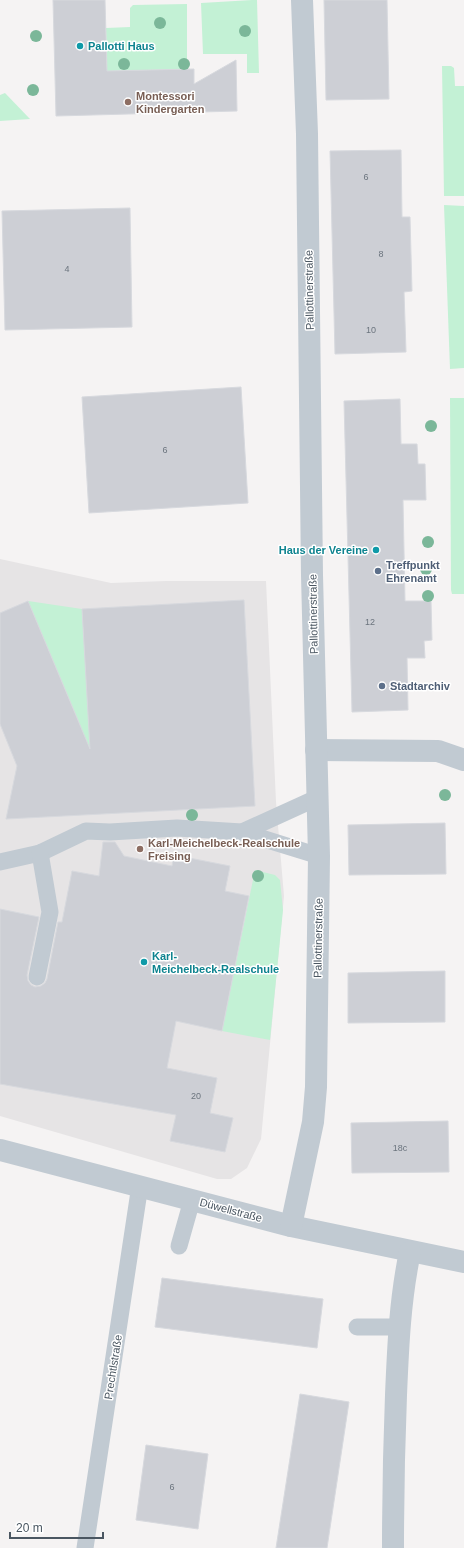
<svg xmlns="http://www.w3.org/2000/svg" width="464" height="1548" font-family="Arial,sans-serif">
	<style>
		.education { fill: #e6e4e5 }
		.green { fill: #c3f1d5 }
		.building { fill: #cdcfd5; stroke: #d7d9de }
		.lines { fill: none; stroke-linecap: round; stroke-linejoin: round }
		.service { stroke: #c1cad2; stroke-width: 17 }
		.minor { stroke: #c1cad2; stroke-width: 22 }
		.tree { fill: #7bb799 }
		.culture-dot { fill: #0f9aa8; stroke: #fff; stroke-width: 1.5 }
		.education-dot { fill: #8d6e63; stroke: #fff; stroke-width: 1.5 }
		.service-dot { fill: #5c6f8a; stroke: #fff; stroke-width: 1.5 }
		.labels { text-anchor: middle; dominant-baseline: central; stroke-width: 3; stroke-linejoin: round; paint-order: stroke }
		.number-label { font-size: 9px; fill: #6b747e }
		.culture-label { font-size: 11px; font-weight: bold; fill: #0d838f; stroke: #fff; text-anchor: start }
		.education-label { font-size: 11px; font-weight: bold; fill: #785e54; stroke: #fff; text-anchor: start }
		.street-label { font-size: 11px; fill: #4a5661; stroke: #fff }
		.service-label { font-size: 11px; font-weight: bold; fill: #4e5e75; stroke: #fff; text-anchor: start }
	</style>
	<rect width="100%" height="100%" fill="#f5f3f3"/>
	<polygon class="education" points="0,559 111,583 166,581 266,581 276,802 284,896 261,1139 247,1168 231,1179 217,1179 0,1116"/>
	<g class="green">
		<polygon points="252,0 257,0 259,73 247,73 247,54 203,54 201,3"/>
		<polygon points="187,4 187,69 107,71 106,28 130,27 130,8 133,5"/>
		<polygon points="442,66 451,66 454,68 455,86 464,86 464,196 444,196"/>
		<polygon points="5,93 30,119 0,121 0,95"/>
		<polygon points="444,205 464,206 464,368 450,369"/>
		<polygon points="450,398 464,398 464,594 452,594 451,590"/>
		<polygon points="28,601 82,609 92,760 86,738 69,745 81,727"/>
		<polygon points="255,870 275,875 280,880 283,910 270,1040 222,1031"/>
	</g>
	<g class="building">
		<polygon points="53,0 105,0 107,71 194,69 194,84 236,60 237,111 56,116"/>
		<polygon points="324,0 387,0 389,99 326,100"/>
		<polygon points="401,150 402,217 410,217 412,291 404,292 406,352 335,354 330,151"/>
		<polygon points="130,208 132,327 5,330 2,211"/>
		<polygon points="241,387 248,503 89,513 82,397"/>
		<polygon points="400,399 401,444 417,444 418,464 425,464 426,500 403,500 405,601 431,601 432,640 424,641 425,658 407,658 408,710 352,712 344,401"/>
		<polygon points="244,600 255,806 6,819 17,766 0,724 0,613 28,601 90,749 82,609"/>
		<polygon points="445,823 446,874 349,875 348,825"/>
		<polygon points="103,842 115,842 124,856 172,866 174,855 230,866 225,891 249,896 222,1031 176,1021 167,1068 217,1078 210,1113 233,1118 225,1152 170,1141 176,1115 0,1084 0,909 39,917 27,975 28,981 31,985 35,987 41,986 45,983 47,979 58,922 62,922 72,871 99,876"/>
		<polygon points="445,971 445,1022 348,1023 348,973"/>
		<polygon points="448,1121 449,1172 352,1173 351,1123"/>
		<polygon points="162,1278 323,1299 317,1348 155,1327"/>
		<polygon points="300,1394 349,1402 327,1548 276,1548"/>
		<polygon points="146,1445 208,1454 198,1529 136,1520"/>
	</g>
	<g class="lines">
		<g class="service">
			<polyline points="242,832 319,856"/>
			<polyline points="0,862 40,853 86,831 110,832 177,828 242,832 319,797"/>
			<polyline points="37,977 50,912 40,853"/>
			<polyline points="179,1246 192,1200"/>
			<polyline points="357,1327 400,1327"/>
			<polyline points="85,1548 140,1185"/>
		</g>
		<g class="minor">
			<polyline points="316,750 438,751 464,760"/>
			<polyline points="0,1150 291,1226 464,1262"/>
			<polyline points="291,1226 313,1122 316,1087 319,856 312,575 307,134 302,0"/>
			<path d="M393,1548C393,1497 394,1446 396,1395C398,1347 400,1299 410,1252"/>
		</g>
	</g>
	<g class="tree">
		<circle cx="160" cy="23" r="6"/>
		<circle cx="245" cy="31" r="6"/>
		<circle cx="36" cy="36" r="6"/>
		<circle cx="124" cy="64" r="6"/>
		<circle cx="184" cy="64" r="6"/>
		<circle cx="33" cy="90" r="6"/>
		<circle cx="431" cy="426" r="6"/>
		<circle cx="428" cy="542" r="6"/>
		<circle cx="426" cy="569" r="6"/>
		<circle cx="428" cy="596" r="6"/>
		<circle cx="445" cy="795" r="6"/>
		<circle cx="192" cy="815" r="6"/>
		<circle cx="258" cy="876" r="6"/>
	</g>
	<g class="culture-dot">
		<circle cx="80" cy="46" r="4"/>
		<circle cx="376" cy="550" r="4"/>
		<circle cx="144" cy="962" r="4"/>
	</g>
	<g class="education-dot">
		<circle cx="128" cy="102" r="4"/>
		<circle cx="140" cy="849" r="4"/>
	</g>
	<g class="service-dot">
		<circle cx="378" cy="571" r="4"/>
		<circle cx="382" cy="686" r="4"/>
	</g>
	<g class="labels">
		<g class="number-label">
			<text x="366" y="177">6</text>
			<text x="381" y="254">8</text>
			<text x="67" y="269">4</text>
			<text x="371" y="330">10</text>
			<text x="165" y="450">6</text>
			<text x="370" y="622">12</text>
			<text x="196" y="1096">20</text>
			<text x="400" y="1148">18c</text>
			<text x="172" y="1487">6</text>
		</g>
		<g class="culture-label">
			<text x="88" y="46">Pallotti Haus</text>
			<text x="368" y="550" text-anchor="end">Haus der Vereine</text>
			<text x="152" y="956">Karl-<tspan x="152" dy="13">Meichelbeck-Realschule</tspan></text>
		</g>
		<g class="education-label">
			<text x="136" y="96">Montessori<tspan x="136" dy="13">Kindergarten</tspan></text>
			<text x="148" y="843">Karl-Meichelbeck-Realschule<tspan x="148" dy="13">Freising</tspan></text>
		</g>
		<g class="street-label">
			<text transform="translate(309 290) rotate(-91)">Pallottinerstraße</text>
			<text transform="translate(313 614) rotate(-91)">Pallottinerstraße</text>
			<text transform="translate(318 938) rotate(-89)">Pallottinerstraße</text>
			<text transform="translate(231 1210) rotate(15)">Düwellstraße</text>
			<text transform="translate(113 1367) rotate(-81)">Prechtlstraße</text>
		</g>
		<g class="service-label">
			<text x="386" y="565">Treffpunkt<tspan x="386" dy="13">Ehrenamt</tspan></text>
			<text x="390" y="686">Stadtarchiv</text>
		</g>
	</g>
	<path d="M10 1532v6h93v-6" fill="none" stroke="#4a5661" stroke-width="2"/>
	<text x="16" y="1532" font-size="12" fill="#4a5661" stroke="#ffffff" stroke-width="3" paint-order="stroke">20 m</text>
</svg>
